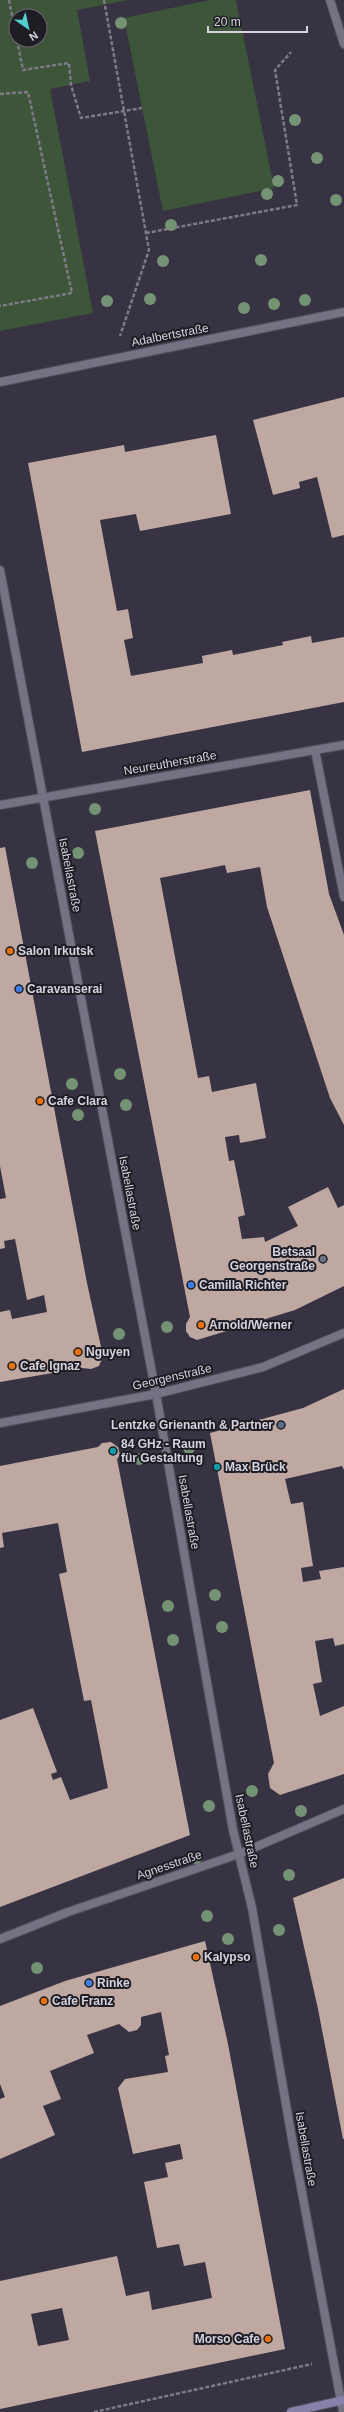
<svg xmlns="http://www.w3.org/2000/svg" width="344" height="2412" font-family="Helvetica,sans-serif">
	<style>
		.green { fill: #3d5639; fill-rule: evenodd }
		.building { fill: #bfa8a2; fill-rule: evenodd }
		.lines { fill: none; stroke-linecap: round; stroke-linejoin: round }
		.lane-casing { stroke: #524f5c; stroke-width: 10 }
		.street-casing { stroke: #524f5c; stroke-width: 10 }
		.secondary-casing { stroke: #524f5c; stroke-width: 10 }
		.path { stroke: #7e7a88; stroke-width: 2.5; stroke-dasharray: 4 2; stroke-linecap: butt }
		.lane { stroke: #767183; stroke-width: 8 }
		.street { stroke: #767183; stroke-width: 8 }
		.secondary { stroke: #8581a8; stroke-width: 8 }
		.tree { fill: #749374 }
		.food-dot { fill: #e8710a; stroke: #1f1d24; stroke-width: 1.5 }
		.shop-dot { fill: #3f7fe0; stroke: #1f1d24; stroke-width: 1.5 }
		.worship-dot { fill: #6b7280; stroke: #1f1d24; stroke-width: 1.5 }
		.service-dot { fill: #5c6f8a; stroke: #1f1d24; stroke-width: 1.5 }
		.culture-dot { fill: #0f9aa8; stroke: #1f1d24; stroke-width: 1.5 }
		.labels { text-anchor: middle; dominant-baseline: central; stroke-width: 4; stroke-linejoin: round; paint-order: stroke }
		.street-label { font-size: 12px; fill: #d6d3de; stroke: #1f1d24 }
		.poi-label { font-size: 12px; font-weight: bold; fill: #d6d3de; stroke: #1f1d24; text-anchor: start }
	</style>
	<rect width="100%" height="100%" fill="#383343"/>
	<g class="green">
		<path d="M0,0H128L77,10L90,81L50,89L93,313L0,331ZM16,16H40V40H16Z"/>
		<polygon points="210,0 236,0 274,188 163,211 124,18"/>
	</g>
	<g class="building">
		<polygon points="344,397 344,535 332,538 317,477 299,482 300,488 273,495 253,420"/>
		<polygon points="216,435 231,514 140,531 136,514 100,520 117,611 128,609 133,638 124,640 131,676 203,663 202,656 232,650 233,655 283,645 282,642 311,636 312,643 344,637 344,702 82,752 28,463 124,445 125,452"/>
		<polygon points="310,790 329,894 344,935 344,1125 330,1098 267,907 260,867 227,873 225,865 160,878 198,1078 209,1076 212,1092 256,1083 266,1138 240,1143 239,1135 225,1137 229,1161 234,1160 245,1215 238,1217 242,1239 264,1237 265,1242 298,1226 288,1207 328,1187 338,1208 344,1205 344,1286 295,1310 197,1340 190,1337 186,1331 186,1324 190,1317 95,831"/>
		<polygon points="5,847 87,1283 103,1356 99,1366 91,1369 82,1368 0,1382 0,1312 10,1310 12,1319 47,1312 44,1295 27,1300 15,1239 4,1241 5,1248 0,1249 0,1199 6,1198 0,1166 0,848"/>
		<polygon points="344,1389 344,1470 342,1466 285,1479 291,1504 303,1502 313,1566 301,1568 303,1582 321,1579 319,1571 344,1567 344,1644 335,1646 333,1638 315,1641 322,1682 313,1684 320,1716 344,1706 344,1774 280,1795 270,1788 268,1774 274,1763 210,1433 303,1408"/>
		<polygon points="111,1442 118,1447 120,1455 117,1459 190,1835 0,1907 0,1720 33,1708 57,1772 51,1774 53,1780 61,1777 70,1800 108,1788 91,1700 84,1701 59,1574 67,1572 58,1523 2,1533 4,1547 0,1548 0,1466 98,1447 102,1443"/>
		<polygon points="344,1878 344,2139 343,2139 318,2009 293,1898"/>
		<path d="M205,1941L228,2044L285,2349L0,2409V2281L117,2256L126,2296L149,2291L152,2310L212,2298L205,2262L184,2266L179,2244L157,2248L144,2182L168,2177L165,2163L183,2159L180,2144L133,2154L118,2088L125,2079L168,2072L165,2056L169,2055L161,2012L141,2017V2025L137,2030L129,2032L119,2024L87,2035L94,2053L50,2071L61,2099L43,2106L55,2135L0,2159V2099L5,2097L0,2084V2006L65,1981ZM62,2308L69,2340L38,2346L31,2314Z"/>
	</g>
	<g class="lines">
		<g class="lane-casing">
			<g id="lane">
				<polyline points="0,382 206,340"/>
				<polyline points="315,750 344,897"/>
			</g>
		</g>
		<g class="street-casing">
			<g id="street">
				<polyline points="330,0 344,44"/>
				<polyline points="206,340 344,312"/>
				<polyline points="0,570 156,1394 233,1830 252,1908 292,2139 343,2412"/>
				<polyline points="0,805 344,745"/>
				<polyline points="0,1423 156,1394 263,1367 344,1333"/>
				<polyline points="0,1939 68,1912 239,1854 344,1809"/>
			</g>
		</g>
		<g class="secondary-casing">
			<polyline id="secondary" points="291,2412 344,2400"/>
		</g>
		<g class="path">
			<polyline points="9,0 16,36"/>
			<polyline points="104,0 149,250 120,336"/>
			<polyline points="17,40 23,70 69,63 71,85 81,118 142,108"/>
			<polyline points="0,94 28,92 72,293 0,306"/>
			<polyline points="146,233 297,205 275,70 291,52"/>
			<polyline points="94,2412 312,2364"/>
		</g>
		<use href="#lane" class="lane"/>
		<use href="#street" class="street"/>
		<use href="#secondary" class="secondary"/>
	</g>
	<g class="tree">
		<circle cx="121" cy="23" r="6"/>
		<circle cx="295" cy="120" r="6"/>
		<circle cx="317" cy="158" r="6"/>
		<circle cx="278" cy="181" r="6"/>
		<circle cx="267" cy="194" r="6"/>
		<circle cx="336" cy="200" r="6"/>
		<circle cx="171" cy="225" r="6"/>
		<circle cx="261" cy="260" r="6"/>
		<circle cx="163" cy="261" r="6"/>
		<circle cx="150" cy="299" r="6"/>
		<circle cx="305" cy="300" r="6"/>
		<circle cx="107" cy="301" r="6"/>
		<circle cx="274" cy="304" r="6"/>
		<circle cx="244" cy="308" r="6"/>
		<circle cx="95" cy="809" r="6"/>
		<circle cx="78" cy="853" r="6"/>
		<circle cx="32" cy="863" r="6"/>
		<circle cx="120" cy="1074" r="6"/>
		<circle cx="72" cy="1084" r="6"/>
		<circle cx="126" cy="1105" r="6"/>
		<circle cx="78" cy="1115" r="6"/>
		<circle cx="167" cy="1327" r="6"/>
		<circle cx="119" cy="1334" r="6"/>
		<circle cx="189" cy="1448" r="6"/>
		<circle cx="139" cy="1459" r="6"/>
		<circle cx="215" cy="1595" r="6"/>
		<circle cx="168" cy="1606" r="6"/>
		<circle cx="222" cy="1627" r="6"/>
		<circle cx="173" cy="1640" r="6"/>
		<circle cx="252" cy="1791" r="6"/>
		<circle cx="209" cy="1806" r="6"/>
		<circle cx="301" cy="1811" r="6"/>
		<circle cx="196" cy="1858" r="6"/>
		<circle cx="289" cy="1875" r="6"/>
		<circle cx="207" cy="1916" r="6"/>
		<circle cx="279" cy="1930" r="6"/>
		<circle cx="228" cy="1939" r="6"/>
		<circle cx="37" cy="1968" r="6"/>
	</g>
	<g class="food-dot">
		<circle cx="10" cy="951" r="4"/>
		<circle cx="40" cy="1101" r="4"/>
		<circle cx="201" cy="1325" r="4"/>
		<circle cx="78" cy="1352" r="4"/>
		<circle cx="12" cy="1366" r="4"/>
		<circle cx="196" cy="1957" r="4"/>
		<circle cx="44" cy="2001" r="4"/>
		<circle cx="268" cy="2339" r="4"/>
	</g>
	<g class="shop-dot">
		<circle cx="19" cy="989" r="4"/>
		<circle cx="191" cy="1285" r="4"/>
		<circle cx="89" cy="1983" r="4"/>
	</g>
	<circle class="worship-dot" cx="323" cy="1259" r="4"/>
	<circle class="service-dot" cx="281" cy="1425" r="4"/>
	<g class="culture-dot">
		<circle cx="113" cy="1451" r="4"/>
		<circle cx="217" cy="1467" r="4"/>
	</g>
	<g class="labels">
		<g class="street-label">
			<text transform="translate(170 335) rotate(-11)">Adalbertstraße</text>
			<text transform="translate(170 763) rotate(-10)">Neureutherstraße</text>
			<text transform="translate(70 875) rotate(79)">Isabellastraße</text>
			<text transform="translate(130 1193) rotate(79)">Isabellastraße</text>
			<text transform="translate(172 1377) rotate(-13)">Georgenstraße</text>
			<text transform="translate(189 1512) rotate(80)">Isabellastraße</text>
			<text transform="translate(247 1831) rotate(78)">Isabellastraße</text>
			<text transform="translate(169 1865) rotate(-19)">Agnesstraße</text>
			<text transform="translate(306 2149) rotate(80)">Isabellastraße</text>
		</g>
		<g class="poi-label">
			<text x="18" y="951">Salon Irkutsk</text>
			<text x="27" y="989">Caravanserai</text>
			<text x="48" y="1101">Cafe Clara</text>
			<text x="315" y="1252" text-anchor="end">Betsaal<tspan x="315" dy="14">Georgenstraße</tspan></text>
			<text x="199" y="1285">Camilla Richter</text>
			<text x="209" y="1325">Arnold/Werner</text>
			<text x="86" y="1352">Nguyen</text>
			<text x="20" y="1366">Cafe Ignaz</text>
			<text x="273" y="1425" text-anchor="end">Lentzke Grienanth &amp; Partner</text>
			<text x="121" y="1444">84 GHz - Raum<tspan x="121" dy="14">für Gestaltung</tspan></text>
			<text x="225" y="1467">Max Brück</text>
			<text x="204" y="1957">Kalypso</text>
			<text x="97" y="1983">Rinke</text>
			<text x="52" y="2001">Cafe Franz</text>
			<text x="260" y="2339" text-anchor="end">Morso Cafe</text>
		</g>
	</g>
	<g transform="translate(28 28) rotate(146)"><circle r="19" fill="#1f1d24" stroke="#68666e"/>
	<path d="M0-3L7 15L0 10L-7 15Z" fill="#52cdce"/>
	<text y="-6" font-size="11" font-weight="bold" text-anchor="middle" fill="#d6d3de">N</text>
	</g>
	<path d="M208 26v6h99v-6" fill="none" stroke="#d6d3de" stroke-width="2"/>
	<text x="214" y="26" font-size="12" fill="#d6d3de" stroke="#1f1d24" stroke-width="3" paint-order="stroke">20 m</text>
</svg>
